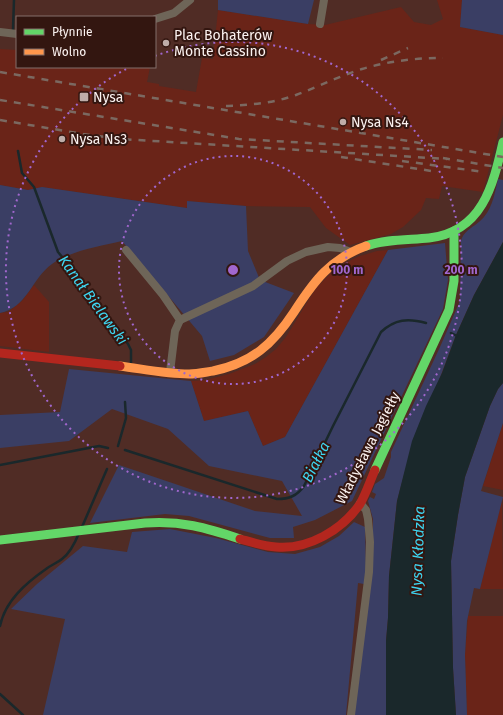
<svg xmlns="http://www.w3.org/2000/svg" width="503" height="715" font-family="'Fira Sans',sans-serif">
	<style>
		.built { fill: #6a2418 }
		.green { fill: #3a3e64 }
		.water { fill: #1a282b }
		.lines { fill: none; stroke-linecap: round; stroke-linejoin: round }
		.stream { stroke: #1a282b; stroke-width: 2.5 }
		.street { stroke: #6e6558; stroke-width: 8 }
		.fast { stroke: #63d668; stroke-width: 9 }
		.slow { stroke: #ff974d; stroke-width: 9 }
		.jam { stroke: #b3261e; stroke-width: 9 }
		.rail { stroke: #7b6961; stroke-width: 2.5; stroke-dasharray: 7 7; stroke-linecap: butt }
		.ring { fill: none; stroke: #a167ce; stroke-width: 2; stroke-dasharray: 2 4 }
		.poi-dot { fill: #bfada9; stroke: #331610; stroke-width: 1.5 }
		.labels { text-anchor: middle; dominant-baseline: central; stroke-width: 4; stroke-linejoin: round; paint-order: stroke }
		.poi-label { font-size: 14px; fill: #fbf2f0; stroke: #331610; text-anchor: start }
		.street-label { font-size: 14px; fill: #fbf2f0; stroke: #331610 }
		.water-label { font-size: 15px; font-style: italic; fill: #3ed5f0; stroke: #331610 }
		.centre { fill: #a167ce; stroke: #331610; stroke-width: 2 }
		.ring-label { font-size: 12px; text-anchor: middle; font-weight: bold; fill: #a167ce; stroke: #331610; stroke-width: 4; stroke-linejoin: round; paint-order: stroke }
	</style>
	<rect width="100%" height="100%" fill="#502c25"/>
	<g class="built">
		<polygon points="437,0 462,0 460,27 503,35 503,115 483,192 442,186 439,199 426,198 421,210 403,227 391,234 350,245 326,228 310,207 246,206 187,201 187,208 42,187 28,190 0,185 0,49 17,50 17,67 150,67 147,82 159,84 159,86 196,92 202,58 213,59 218,10 308,24 325,25 401,7 414,22 431,25 443,19"/>
		<polygon points="388,250 285,437 263,446 248,411 204,421 191,381 206,380 229,374 255,364 266,357 276,349 286,337 309,299 317,287 333,271 345,263 360,256 377,251"/>
		<polygon points="34,285 49,302 49,352 0,346 0,313 8,312 22,301"/>
		<polygon points="503,423 503,490 483,486"/>
		<polygon points="502,499 503,589 480,589"/>
		<polygon points="468,616 503,616 503,715 467,715 465,655"/>
	</g>
	<g class="green">
		<polygon points="218,0 314,0 308,24 218,10"/>
		<polygon points="462,0 503,0 503,35 460,27"/>
		<path d="M498,179L503,180V242L474,295L456,335L405,471L397,501L389,576L388,618L386,641V715H354L373,565V519L368,501L370,497L374,499L376,494L372,492L375,484L384,478L391,457V452L440,347L460,301L461,241C464,229 477,226 484,217C493,206 495,192 498,179Z"/>
		<path d="M0,185L28,190L42,187L187,208V201L246,206L248,251L260,280L294,293L264,337L234,355L210,361L202,336L122,241C100,246 70,251 52,264C32,278 27,308 0,313Z"/>
		<polygon points="445,243 448,280 443,309 352,501 315,520 293,527 294,538 270,538 189,516 165,514 90,523 119,465 255,511 302,516 282,481 209,466 168,429 112,409 69,441 0,448 0,415 60,412 69,369 191,381 204,421 248,411 263,446 285,437 388,250"/>
		<polygon points="503,383 503,423 481,491 503,497 480,589 474,588 467,621 465,655 467,715 456,715 453,668 451,561 458,515 465,477 490,406 498,389"/>
		<polygon points="354,522 365,527 366,568 364,584 358,583 346,715 43,715 65,619 11,609 37,584 83,546 127,552 132,532 170,529 216,538 268,552 295,554 320,547 339,536"/>
	</g>
	<polygon class="water" points="503,242 503,383 498,389 490,406 465,477 458,515 451,561 453,668 456,715 386,715 386,641 388,618 389,576 397,501 412,441 426,406 442,373 456,335 474,295"/>
	<g class="lines">
		<g class="stream">
			<polyline points="13,29 14,0"/>
			<polyline points="18,151 22,173 34,187 58,252 73,270 89,293 128,344 131,350 131,363"/>
			<polyline points="451,333 457,336"/>
			<polyline points="118,446 126,418 125,402"/>
			<path d="M125,450L277,499C289,499 297,496 304,486L333,426L381,332C395,319 408,318 426,323"/>
			<polyline points="0,465 99,446 108,448"/>
			<polyline points="82,527 107,469"/>
			<path d="M0,626C5,601 26,583 46,569C51,565 57,563 62,559C70,553 75,543 79,533"/>
			<polyline points="0,694 23,715"/>
		</g>
		<g class="street">
			<polyline points="155,19 174,13 190,0"/>
			<polyline points="320,24 324,0"/>
			<polyline points="0,32 17,34"/>
			<polyline points="126,250 163,295 180,320 175,331 170,372"/>
			<polyline points="180,320 253,286 287,261 306,252 328,247 340,248 351,252"/>
			<polyline points="351,715 369,572 370,542 368,519 366,510 360,503"/>
		</g>
		<g class="fast">
			<path d="M366,246C386,239 409,240 429,238C482,232 493,186 503,142"/>
			<polyline points="375,470 449,310 454,281 454,231"/>
			<path d="M0,540L145,523C180,520 207,528 240,539"/>
		</g>
		<path class="slow" d="M120,366C143,369 167,374 189,374C197,374 206,372 213,371C252,363 273,344 294,312C314,281 330,259 366,246"/>
		<g class="jam">
			<polyline points="0,353 120,366"/>
			<path d="M240,539C251,542 263,546 276,547C308,550 342,530 360,504C366,494 370,481 375,470"/>
		</g>
		<g class="rail">
			<polyline points="381,60 408,48"/>
			<polyline points="0,72 503,157"/>
			<polyline points="0,100 239,139 432,150"/>
			<path d="M226,106C250,105 274,103 296,95C318,87 339,76 362,69C389,61 415,58 443,58"/>
			<polyline points="0,120 83,134 121,139 447,159"/>
			<polyline points="341,157 438,172"/>
			<polyline points="443,158 503,168"/>
			<polyline points="402,161 484,172"/>
		</g>
	</g>
	<g class="ring">
		<circle cx="233" cy="270" r="114"/>
		<path d="M155 56A228 228 0 1 1 128 68"/>
	</g>
	<g class="poi-dot">
		<circle cx="166" cy="43" r="4"/>
		<rect x="79" y="92" width="10" height="10" rx="2"/>
		<circle cx="343" cy="122" r="4"/>
		<circle cx="62" cy="139" r="4"/>
	</g>
	<g class="labels">
		<g class="poi-label">
			<text x="174" y="35">Plac Bohaterów<tspan x="174" dy="16">Monte Cassino</tspan></text>
			<text x="93" y="97">Nysa</text>
			<text x="351" y="122">Nysa Ns4</text>
			<text x="70" y="139">Nysa Ns3</text>
		</g>
		<g class="street-label">
			<text transform="translate(368 448) rotate(-63)">Władysława Jagiełły</text>
		</g>
		<g class="water-label">
			<text transform="translate(93 300) rotate(54)">Kanał Bielawski</text>
			<text transform="translate(316 462) rotate(-63)">Białka</text>
			<text transform="translate(418 551) rotate(-88)">Nysa Kłodzka</text>
		</g>
	</g>
	<circle cx="233" cy="270" r="6" class="centre"/>
	<g class="ring-label">
		<text x="347" y="274">100 m</text>
		<text x="461" y="274">200 m</text>
	</g>
	<rect x="16" y="16" width="140" height="52" fill="#331610" stroke="#836e6a"/>
	<rect x="24" y="29" width="20" height="6" fill="#63d668" stroke="#836e6a"/>
	<text x="52" y="36" font-size="12" fill="#fbf2f0">Płynnie</text>
	<rect x="24" y="49" width="20" height="6" fill="#ff974d" stroke="#836e6a"/>
	<text x="52" y="56" font-size="12" fill="#fbf2f0">Wolno</text>
</svg>
